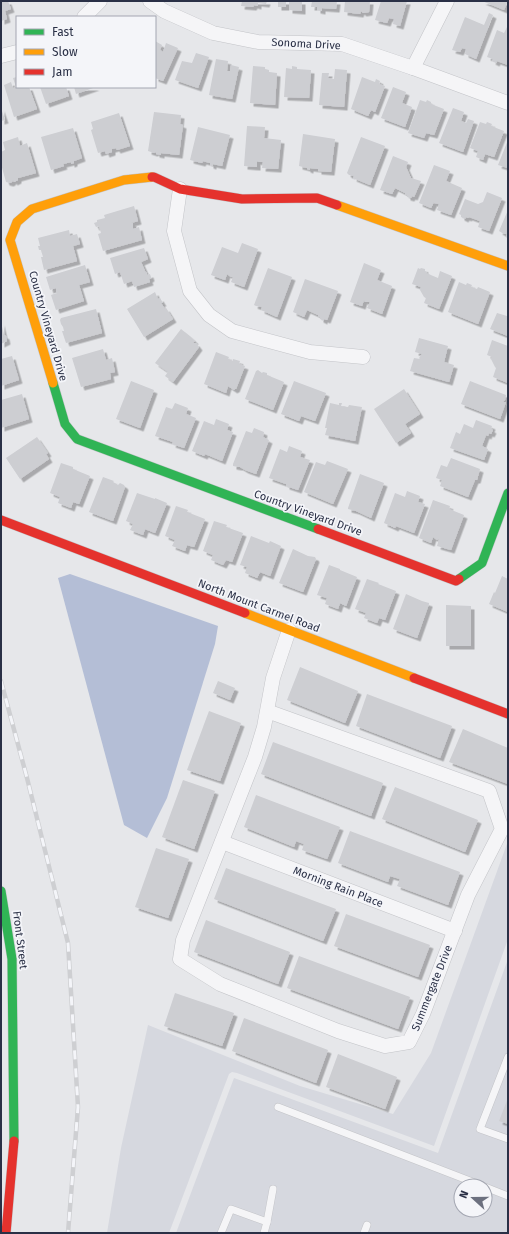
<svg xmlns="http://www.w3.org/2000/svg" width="509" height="1234" font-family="'Fira Sans',sans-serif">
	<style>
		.built { fill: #d6d8df; fill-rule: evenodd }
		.water { fill: #b4bed6 }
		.building { fill: #cdced2; filter: url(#shadow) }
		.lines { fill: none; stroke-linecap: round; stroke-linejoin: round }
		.lane-casing { stroke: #c3c4c8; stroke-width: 8 }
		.street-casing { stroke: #c3c4c8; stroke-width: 15 }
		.fast-casing { stroke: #c3c4c8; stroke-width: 10 }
		.slow-casing { stroke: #c3c4c8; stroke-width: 10 }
		.jam-casing { stroke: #c3c4c8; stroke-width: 10 }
		.lane { stroke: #f5f5f7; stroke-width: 7 }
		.street { stroke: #f5f5f7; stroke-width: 14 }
		.fast { stroke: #30b455; stroke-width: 9 }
		.slow { stroke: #ff9f0a; stroke-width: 9 }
		.jam { stroke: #e5322d; stroke-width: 9 }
		.rail-casing { stroke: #cecfd2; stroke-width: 4.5 }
		.rail { stroke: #f4f5f9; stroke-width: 3; stroke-dasharray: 9; stroke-linecap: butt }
		.labels { text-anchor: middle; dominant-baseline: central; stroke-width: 3.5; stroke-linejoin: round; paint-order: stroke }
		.street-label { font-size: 11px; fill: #2a3046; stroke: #f4f5f9 }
	</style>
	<defs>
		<filter id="shadow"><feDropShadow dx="3.5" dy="3.5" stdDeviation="0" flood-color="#0004"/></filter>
	</defs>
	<rect width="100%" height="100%" fill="#e6e7ea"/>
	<g class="built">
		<polygon points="508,841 508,939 434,1146 237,1073 232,1072 229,1074 169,1233 107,1233 121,1148 148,1025 300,1086 393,1114 431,1053"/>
		<path d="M508,959V1233H176L234,1078L438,1153ZM461,1186H485V1210H461Z"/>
	</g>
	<polygon class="water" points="70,574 218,626 215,644 167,798 147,838 124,825 58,578"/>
	<g class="building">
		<polygon points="1,1 8,1 11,9 5,11 7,19 1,21"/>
		<polygon points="242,1 267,1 266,4 258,3 258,6 254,5 253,7 241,6"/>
		<rect x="278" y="1" width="8" height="6"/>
		<polygon points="289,1 302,1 302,11 289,10"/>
		<polygon points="312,1 337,1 336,9 322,8 322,11 317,10 317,7 311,7"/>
		<polygon points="345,1 370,1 369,12 363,13 361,11 360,14 344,12"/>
		<polygon points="381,1 407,1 400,26 393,24 394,19 389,18 387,23 375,20"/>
		<polygon points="482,1 508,1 504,10"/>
		<polygon points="489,13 493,15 476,59 465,54 466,49 462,48 460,52 452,50 465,17 484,25"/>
		<polygon points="507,27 508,28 508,65 497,61 496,63 492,61 493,59 487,57 497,30 504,33"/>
		<polygon points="155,41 162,45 160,50 163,52 166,43 178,48 163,81 155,78"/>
		<polygon points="196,53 209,57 198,88 175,80 182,61 192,63"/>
		<polygon points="216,59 228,61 227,71 230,71 231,65 239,67 232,99 209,95"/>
		<polygon points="253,66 265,67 265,69 269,70 269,72 277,73 275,105 250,103"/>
		<polygon points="292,66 297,67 297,69 311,70 309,98 284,97 286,68 292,69"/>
		<polygon points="335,69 347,70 344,107 319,105 322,73 329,73 328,78 334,79"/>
		<polygon points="17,77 17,87 29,87 37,109 14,117 4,85 11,82 13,88 16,87 13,78"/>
		<polygon points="362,77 375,82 376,79 380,81 379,84 385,86 375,112 371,110 368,116 351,109"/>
		<polygon points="40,87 66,87 69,96 46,104"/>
		<polygon points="74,87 96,87 76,94"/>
		<polygon points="393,87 406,92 402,103 412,107 405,127 381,118"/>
		<polygon points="420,100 426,102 427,100 431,102 431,104 444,109 434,135 426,133 424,138 408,133"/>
		<polygon points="1,108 5,120 1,121"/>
		<polygon points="453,108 464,112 461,121 466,123 468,119 474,121 463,152 439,143"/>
		<polygon points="154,112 181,115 180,124 183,125 179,155 161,153 161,155 156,154 156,152 154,153 148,151"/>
		<polygon points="119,113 130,146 117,150 116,148 112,149 112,152 106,154 105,151 98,153 91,130 93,129 91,122"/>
		<polygon points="480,122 486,124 487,122 492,124 491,126 504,131 494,157 485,154 483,160 476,157 478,151 470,148"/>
		<polygon points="247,126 265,127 264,138 281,140 278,169 262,168 263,162 259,162 257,161 257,167 244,166"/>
		<polygon points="198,127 230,135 222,166 213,164 213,166 210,165 210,163 203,161 202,163 190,160"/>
		<polygon points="73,128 82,158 74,161 74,163 71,164 71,162 63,164 64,166 51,170 41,137"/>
		<polygon points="303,134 335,139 331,172 318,171 318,169 310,168 310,170 307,169 307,168 299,166"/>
		<polygon points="18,137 20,146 27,143 36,173 18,178 18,180 14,182 13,180 12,182 10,183 6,182 1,164 1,152 5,150 3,142"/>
		<polygon points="361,137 385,146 370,185 353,178 354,176 349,175 347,173"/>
		<polygon points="508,140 508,168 498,165"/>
		<polygon points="393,156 408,162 406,167 411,178 421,181 414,197 412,196 411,198 407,197 407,195 405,194 405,193 395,188 392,194 380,190"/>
		<polygon points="434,165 450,171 446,181 462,188 451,215 437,210 439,204 434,203 434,202 431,208 419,203"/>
		<polygon points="487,192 502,198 489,231 478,227 480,221 469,217 468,218 466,217 465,219 461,217 461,215 459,214 465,199 478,204 483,202"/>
		<polygon points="134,206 138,221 131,223 133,223 133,229 139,227 142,240 103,251 98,234 101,233 99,226 96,227 94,223 97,222 97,220 105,218 104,215"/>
		<polygon points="508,210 508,237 506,236 507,234 504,234 499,231"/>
		<polygon points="69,230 70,236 77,234 80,244 73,246 77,261 44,270 41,257 43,257 41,250 39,250 38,246 40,246 38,238"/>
		<polygon points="242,243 258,249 244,287 231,282 233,277 231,277 227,274 225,280 211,275 222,247 238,253"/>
		<polygon points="144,248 148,259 141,262 146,273 147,272 147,275 150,274 151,278 149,279 150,282 134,287 132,281 124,284 120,272 115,274 110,258"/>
		<polygon points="364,263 381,270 377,280 392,286 382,314 367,308 370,302 365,302 364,300 362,306 350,302"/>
		<polygon points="85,265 90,282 79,285 84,301 56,310 51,295 57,293 56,293 56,288 50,290 46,277"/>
		<polygon points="268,268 292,277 277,317 261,310 262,307 256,306 254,305"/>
		<polygon points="418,268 420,269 421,268 425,269 425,271 427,272 426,273 438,278 440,271 452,276 439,309 424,303 426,298 424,297 420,290 421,287 412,284"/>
		<polygon points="305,279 338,291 327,320 324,319 324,321 320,319 320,317 318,316 318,315 307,310 304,317 293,312"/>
		<polygon points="459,282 466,285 467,283 472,285 471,287 477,289 478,287 490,292 478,324 448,312"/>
		<polygon points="155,292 158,299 160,298 163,303 161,303 165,309 166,308 173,319 144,337 127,309"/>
		<polygon points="96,309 102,333 66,343 62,331 64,331 63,327 61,324 60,320 61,318"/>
		<polygon points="497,313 507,316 508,313 508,336 490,329"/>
		<polygon points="1,322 4,335 6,336 7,341 1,344"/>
		<polygon points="181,329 191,337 195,341 193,343 196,343 199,347 173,382 165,376 168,372 155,363"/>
		<polygon points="419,338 448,346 444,362 454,365 449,382 410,371 414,358 420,359 419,358 422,354 415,352"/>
		<polygon points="492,340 508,346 508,383 493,377 496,368 495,367 491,359 492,357 487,355"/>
		<polygon points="103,349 106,360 112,358 115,372 110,373 111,379 81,387 72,358"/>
		<polygon points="216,352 229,357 228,359 233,361 233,359 240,361 239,364 245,366 236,389 235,389 234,390 228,386 226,393 204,384"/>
		<polygon points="12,356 19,380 1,386 1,359"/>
		<polygon points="258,370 262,373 263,372 267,373 267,375 284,382 273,410 245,399 256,371"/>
		<polygon points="131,381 154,390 140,428 116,419"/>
		<polygon points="294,381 326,393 315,421 301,416 299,421 281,414"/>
		<polygon points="470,381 506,395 505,400 503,402 506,402 500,419 461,404"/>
		<polygon points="404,389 420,414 405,424 411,433 396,443 374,409"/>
		<polygon points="22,394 29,419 1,428 1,400"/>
		<polygon points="175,403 188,408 186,414 196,418 184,448 172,444 173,442 155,436 166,407 172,409"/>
		<polygon points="330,403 339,405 339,403 342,403 341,406 348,407 349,405 362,407 355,441 325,435 327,428 325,428"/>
		<polygon points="216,419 229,424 227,430 233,432 222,461 205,454 204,456 192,451 204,421 214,425"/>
		<polygon points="476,420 492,426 491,429 493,430 491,434 489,433 488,436 486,435 482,446 488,449 484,460 450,448 456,432 460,434 464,424 473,428"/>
		<polygon points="254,428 264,432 263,437 269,440 256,474 245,470 240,467 238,467 233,466 233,464 246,431 252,433"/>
		<polygon points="37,437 48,453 46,454 49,459 20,479 6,458"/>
		<polygon points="289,446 302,451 300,457 310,460 298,490 286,486 286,484 269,478 280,449 287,452"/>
		<polygon points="451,458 480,469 477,480 475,480 468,497 440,486 442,480 436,478 441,465 447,467"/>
		<polygon points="327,461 348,469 333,504 304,492 316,462 325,465"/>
		<polygon points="61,463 73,467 73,469 90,476 79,504 73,502 71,508 58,503 60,497 50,493"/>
		<polygon points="360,474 384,483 371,518 356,511 348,509 348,508"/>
		<polygon points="103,477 114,481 113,482 118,485 120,483 124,485 125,487 113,521 89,512"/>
		<polygon points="407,491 420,496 418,502 425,504 414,533 396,526 395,528 384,523 395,493 405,497"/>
		<polygon points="137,493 155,499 155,498 167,503 155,533 145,529 143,535 130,530 133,524 126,521"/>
		<polygon points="433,500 450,506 449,509 464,515 451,550 437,546 439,539 437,540 433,537 431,543 419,538"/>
		<polygon points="176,506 188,510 187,512 205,519 194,547 187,545 185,551 172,546 175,540 165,536"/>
		<polygon points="214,521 227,525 226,527 243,533 232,562 226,560 223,565 211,560 213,555 203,551"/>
		<polygon points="251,536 269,543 270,541 281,546 270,576 260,572 257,578 245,573 247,567 240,565"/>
		<polygon points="293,549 308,556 315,557 316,559 303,592 279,583"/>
		<polygon points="329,565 340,569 340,570 357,577 346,606 340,603 338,609 325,604 327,598 317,595"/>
		<polygon points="502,576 508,579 508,612 489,604 494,592 495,593"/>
		<polygon points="367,579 379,583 378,584 396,591 385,620 379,618 377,623 364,618 366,613 355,609"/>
		<polygon points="406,594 422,601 429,603 429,604 417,638 393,629"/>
		<polygon points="446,605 471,606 471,646 446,646"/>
		<polygon points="300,667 358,691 345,723 287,700"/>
		<polygon points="218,681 235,688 230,700 213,693"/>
		<polygon points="367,694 452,726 440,758 356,726"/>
		<polygon points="209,711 241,723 220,781 187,770"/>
		<polygon points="463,729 508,748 508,784 449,762"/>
		<polygon points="273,742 383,783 371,816 261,774"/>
		<polygon points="183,780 215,791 194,849 162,837"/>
		<polygon points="395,787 478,820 465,852 382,819"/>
		<polygon points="256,795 340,827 327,859 302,850 304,844 296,841 294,847 244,827"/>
		<polygon points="350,831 460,872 448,905 397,886 400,879 390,876 388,882 338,863"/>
		<polygon points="156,848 189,859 168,918 135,907"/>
		<polygon points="226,868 336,909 323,941 214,899"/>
		<polygon points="346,914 430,945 418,977 334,946"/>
		<polygon points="206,920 290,952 278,984 194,952"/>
		<polygon points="299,956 410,997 398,1029 287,988"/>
		<polygon points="175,993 234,1013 222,1046 164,1026"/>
		<polygon points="244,1018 328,1050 316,1083 232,1051"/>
		<polygon points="338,1054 397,1077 385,1109 326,1087"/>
		<polygon points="508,1098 508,1124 499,1121"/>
	</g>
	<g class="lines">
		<g class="lane-casing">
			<g id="lane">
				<polyline points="508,1057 480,1129 508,1139"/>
				<polyline points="278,1107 483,1186"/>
				<polyline points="485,1187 508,1196"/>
				<polyline points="267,1222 273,1189"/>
				<polyline points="221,1233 231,1209 267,1222 264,1233"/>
				<polyline points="364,1233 367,1225"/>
			</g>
		</g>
		<g class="street-casing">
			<g id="street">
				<polyline points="150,1 164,11 213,33 258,42 342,44 413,68 508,103"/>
				<polyline points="84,17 100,1"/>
				<polyline points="1,56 17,52"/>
				<polyline points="413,68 447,1"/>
				<polyline points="180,189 174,231 190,291 209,315 232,331 310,352 363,357"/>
				<polyline points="267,711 489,791 502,829 468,895 423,1014 409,1042 385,1046 338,1031 220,984 180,959 183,940 255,757 264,727 273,678 289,630"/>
				<polyline points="222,842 455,931"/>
			</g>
		</g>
		<g class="fast-casing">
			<g id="fast">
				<polyline points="53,383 65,424 77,439 318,529"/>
				<polyline points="459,579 482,563 508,493"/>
				<polyline points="1,891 12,959 14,1141"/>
			</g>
		</g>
		<g class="slow-casing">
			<g id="slow">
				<polyline points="337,205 508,266"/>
				<polyline points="53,383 10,240 17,222 32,209 124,180 152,177"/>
				<polyline points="245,613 414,678"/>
			</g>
		</g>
		<g class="jam-casing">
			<g id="jam">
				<polyline points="152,177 154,177 180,189 242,199 317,198 337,205"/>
				<polyline points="1,520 245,613"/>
				<polyline points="318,529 456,581 459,579"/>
				<polyline points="414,678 508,714"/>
				<polyline points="6,1233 14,1141"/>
			</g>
		</g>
		<use href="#lane" class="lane"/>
		<use href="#street" class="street"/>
		<use href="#fast" class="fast"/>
		<use href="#slow" class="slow"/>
		<use href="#jam" class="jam"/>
		<g class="rail-casing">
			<polyline id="rail" points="1,681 27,778 68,943 78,1107 68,1233"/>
		</g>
		<use href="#rail" class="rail"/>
	</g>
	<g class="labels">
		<g class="street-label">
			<text transform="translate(306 44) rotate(3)">Sonoma Drive</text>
			<text transform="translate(48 326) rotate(74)">Country Vineyard Drive</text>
			<text transform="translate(308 513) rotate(20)">Country Vineyard Drive</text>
			<text transform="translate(259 606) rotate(21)">North Mount Carmel Road</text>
			<text transform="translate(338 887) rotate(21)">Morning Rain Place</text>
			<text transform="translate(20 940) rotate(83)">Front Street</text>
			<text transform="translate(432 988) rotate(-68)">Summergate Drive</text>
		</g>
	</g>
	<rect width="509" height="1234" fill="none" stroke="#2a3046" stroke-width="4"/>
	<rect x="16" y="16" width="140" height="72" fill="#f4f5f9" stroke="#a3a6b1"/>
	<rect x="24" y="29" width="20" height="6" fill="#30b455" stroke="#a3a6b1"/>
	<text x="52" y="36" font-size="12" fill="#2a3046">Fast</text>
	<rect x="24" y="49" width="20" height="6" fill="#ff9f0a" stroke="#a3a6b1"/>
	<text x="52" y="56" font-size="12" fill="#2a3046">Slow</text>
	<rect x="24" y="69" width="20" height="6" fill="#e5322d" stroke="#a3a6b1"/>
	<text x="52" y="76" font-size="12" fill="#2a3046">Jam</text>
	<g transform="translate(473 1198) rotate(291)"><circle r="19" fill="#f4f5f9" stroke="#a3a6b1"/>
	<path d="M0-3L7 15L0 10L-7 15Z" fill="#6c707f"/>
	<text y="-6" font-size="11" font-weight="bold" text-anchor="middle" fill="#2a3046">N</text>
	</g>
</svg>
